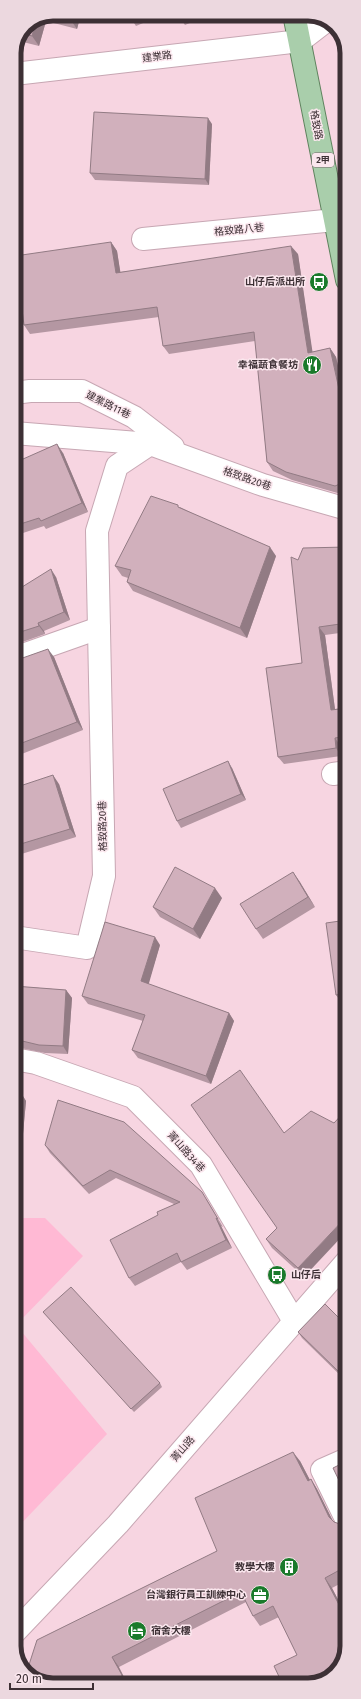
<svg xmlns="http://www.w3.org/2000/svg" width="361" height="1699" font-family="'Fira Sans','Noto Sans TC',sans-serif">
	<style>
		.green { fill: #ffb9d4 }
		.lines { fill: none; stroke-linecap: round; stroke-linejoin: round }
		.minor-casing { stroke: #c7a7b3; stroke-width: 24 }
		.major-casing { stroke: #5e825d; stroke-width: 24 }
		.minor { stroke: #fff; stroke-width: 22 }
		.major { stroke: #a9ceab; stroke-width: 22 }
		.wall { fill: #b497a2 }
		.shaded-wall { fill: #927b84 }
		.building { fill: #d1b0bc; stroke: #927b84 }
		.labels { text-anchor: middle; dominant-baseline: central; stroke-width: 3; stroke-linejoin: round; paint-order: stroke }
		.shield { fill: #fbe7ee; stroke: #76676c; stroke-width: 1 }
		.shield-label { font-size: 9px; font-weight: bold; fill: #3d3035 }
		.street-label { font-size: 10px; fill: #3d3035; stroke: #fbe7ee }
		.poi-label { font-size: 10px; font-weight: bold; fill: #3d3035; stroke: #fbe7ee; text-anchor: end }
		.rim { fill: none; stroke: #3d3035; stroke-width: 5 }
	</style>
	<rect width="100%" height="100%" fill="#f7d5e1"/>
	<polygon class="green" points="14,1218 45,1218 83,1256 16,1325 107,1434 14,1531"/>
	<g class="lines">
		<g class="minor-casing">
			<g id="minor">
				<polyline points="14,74 300,41 326,21"/>
				<polyline points="143,239 335,220"/>
				<polyline points="14,393 30,391 82,391 134,417 173,447"/>
				<polyline points="14,433 150,444 263,485 347,509"/>
				<polyline points="14,658 99,628"/>
				<polyline points="333,774 347,772"/>
				<polyline points="14,937 87,948 104,876 97,531 117,466 150,444"/>
				<polyline points="14,1059 36,1063 133,1097 201,1165 294,1321"/>
				<polyline points="347,1459 322,1470 347,1521"/>
				<polyline points="14,1633 118,1524 347,1261"/>
			</g>
		</g>
		<g class="major-casing">
			<polyline id="major" points="294,14 347,280"/>
		</g>
		<use href="#minor" class="minor"/>
		<use href="#major" class="major"/>
	</g>
	<g class="wall">
		<polygon points="53,14 81,14 77,29 46,21 39,46 19,41 26,25"/>
		<polygon points="128,14 165,14 136,26"/>
		<polygon points="177,14 211,14 185,25"/>
		<polygon points="212,124 209,185 95,180 90,173"/>
		<polygon points="14,151 19,185 14,185"/>
		<polygon points="111,242 117,251 120,272 298,254 312,352 330,348 336,357 347,406 347,492 341,494 292,480 273,471 267,462 255,341 169,354 163,346 159,317 30,334 24,325"/>
		<polygon points="63,453 88,512 46,529 44,526 14,536 14,463"/>
		<polygon points="180,507 276,556 247,638 133,591 127,582 128,578 122,576 115,566"/>
		<polygon points="347,547 347,632 325,635 335,709 347,708 347,744 340,745 341,756 284,764 278,757 302,663"/>
		<polygon points="56,577 70,620 44,631 45,634 14,645 14,592"/>
		<polygon points="54,657 83,730 14,757 14,661"/>
		<polygon points="232,768 246,800 181,828 177,821"/>
		<polygon points="59,784 76,837 15,856 14,856 14,788"/>
		<polygon points="293,872 315,907 263,939 256,929"/>
		<polygon points="222,898 200,939 160,917 153,907"/>
		<polygon points="347,920 347,1002 341,1002 336,995"/>
		<polygon points="160,945 148,984 229,1013 234,1021 211,1084 138,1058 132,1050 143,1021 88,1004 82,996"/>
		<polygon points="14,986 66,990 72,998 68,1054 45,1053 16,1047 14,1047"/>
		<polygon points="14,1092 21,1093 26,1101 20,1166 14,1165"/>
		<polygon points="334,1123 304,1277 272,1248 266,1239 277,1228 284,1133"/>
		<polygon points="45,1145 207,1200 223,1227 221,1226 232,1248 187,1270 181,1262 135,1286 129,1278 158,1215 174,1204 116,1178 89,1194 50,1153"/>
		<polygon points="43,1312 160,1383 162,1387 134,1412 46,1315"/>
		<polygon points="347,1326 347,1377 345,1380 302,1338 298,1332"/>
		<polygon points="300,1461 310,1480 311,1479 317,1489 333,1522 340,1524 345,1523 347,1521 347,1580 332,1588 347,1617 347,1646 297,1655 279,1617 260,1626 253,1616 246,1602 119,1667 48,1685 217,1551"/>
	</g>
	<g class="shaded-wall">
		<polygon points="72,14 81,14 77,29 70,19"/>
		<polygon points="44,18 46,21 39,46 32,36 36,21"/>
		<polygon points="208,118 212,124 209,185 205,179"/>
		<polygon points="14,151 19,185 14,178"/>
		<polygon points="111,242 117,251 122,282 116,273"/>
		<polygon points="291,246 298,254 314,362 308,353"/>
		<polygon points="330,348 336,357 347,406 347,426"/>
		<polygon points="57,444 63,453 88,512 82,503"/>
		<polygon points="270,547 276,556 247,638 240,628"/>
		<polygon points="51,569 56,577 70,620 64,612"/>
		<polygon points="38,623 44,631 45,634 39,626"/>
		<polygon points="319,627 325,635 336,717 331,710"/>
		<polygon points="48,649 54,657 83,730 77,722"/>
		<polygon points="335,738 340,745 341,756 336,748"/>
		<polygon points="228,761 232,768 246,800 241,794"/>
		<polygon points="53,775 59,784 76,837 70,829"/>
		<polygon points="293,872 300,882 315,907 308,897"/>
		<polygon points="215,888 222,898 200,939 193,929"/>
		<polygon points="155,937 160,945 147,990 141,981"/>
		<polygon points="66,990 72,998 68,1054 63,1046"/>
		<polygon points="229,1013 234,1021 211,1084 206,1076"/>
		<polygon points="21,1093 26,1101 20,1166 14,1158 14,1154"/>
		<polygon points="347,1216 347,1231 304,1277 298,1268"/>
		<polygon points="216,1218 221,1226 232,1248 226,1240"/>
		<polygon points="293,1452 300,1461 315,1490 308,1481"/>
		<polygon points="311,1479 317,1489 336,1527 329,1517"/>
		<polygon points="325,1578 332,1588 347,1617 347,1620"/>
		<polygon points="112,1657 119,1667 128,1685 119,1685"/>
	</g>
	<g class="building">
		<polygon points="52,14 72,14 70,19"/>
		<polygon points="36,21 32,36 22,33 26,25"/>
		<polygon points="94,112 208,118 205,179 90,173"/>
		<polygon points="111,242 116,273 291,246 308,353 330,348 347,426 347,481 335,486 286,472 267,462 254,332 163,346 157,307 24,325 15,256"/>
		<polygon points="57,444 82,503 41,521 39,518 14,526 14,463"/>
		<polygon points="151,496 178,505 178,507 270,547 240,628 127,582 131,570 115,566"/>
		<polygon points="347,547 347,623 319,627 331,710 347,708 347,736 335,738 336,748 278,757 266,668 302,663 291,557 298,560 303,548"/>
		<polygon points="51,569 64,612 38,623 39,626 14,634 14,592"/>
		<polygon points="48,649 77,722 14,746 14,661"/>
		<polygon points="228,761 241,794 177,821 163,789"/>
		<polygon points="53,775 70,829 14,846 14,788"/>
		<polygon points="175,867 215,888 193,929 153,907"/>
		<polygon points="293,872 308,897 256,929 240,904"/>
		<polygon points="347,920 347,993 336,995 326,923"/>
		<polygon points="105,922 155,937 141,981 229,1013 206,1076 132,1050 145,1015 82,996"/>
		<polygon points="14,986 66,990 63,1046 39,1045 14,1039"/>
		<polygon points="240,1070 284,1133 311,1111 334,1123 347,1109 347,1216 298,1268 266,1239 277,1228 191,1105"/>
		<polygon points="14,1092 21,1093 14,1154"/>
		<polygon points="58,1100 124,1122 202,1192 218,1219 216,1218 226,1240 181,1262 177,1253 129,1278 110,1240 158,1215 157,1212 180,1202 110,1170 83,1186 45,1145"/>
		<polygon points="71,1287 160,1383 131,1409 43,1312"/>
		<polygon points="325,1304 347,1326 347,1366 340,1373 298,1332"/>
		<polygon points="293,1452 308,1481 311,1479 329,1517 334,1522 340,1524 345,1523 347,1521 347,1566 325,1578 347,1620 347,1646 337,1672 313,1685 283,1685 274,1666 297,1655 273,1606 253,1616 241,1592 112,1657 122,1675 119,1685 48,1685 26,1674 37,1640 217,1551 195,1498"/>
		<polygon points="347,1461 347,1497 333,1468"/>
	</g>
	<defs>
		<g id="bus-disc" transform="scale(1)"><circle r="9.5" fill="#1a7a2b" stroke="#fbe7ee"/><path d="M-5-6H5V4H4V6H2V4H-2V6H-4V4H-5ZM-3.5-4V0h7V-4ZM-3.5 1.2v1.5H-2V1.2ZM2 1.2v1.5H3.5V1.2Z" fill="#fff"/></g>
		<g id="restaurant-disc" transform="scale(1)"><circle r="9.5" fill="#1a7a2b" stroke="#fbe7ee"/><path d="M-5-6h1v4h1v-4h1v4h1v-4h1v5L-1.5 .5V6h-2V.5L-5-1ZM5-6V6H3V1.5H1.5Q1.5-4 5-6Z" fill="#fff"/></g>
		<g id="building-disc" transform="scale(1)"><circle r="9.5" fill="#1a7a2b" stroke="#fbe7ee"/><path d="M-4-6H4V6H1V3H-1V6H-4ZM-2.5-4.3h1.7v1.8h-1.7ZM.8-4.3h1.7v1.8H.8ZM-2.5-1h1.7V.8h-1.7ZM.8-1h1.7V.8H.8Z" fill="#fff"/></g>
		<g id="office-disc" transform="scale(1)"><circle r="9.5" fill="#1a7a2b" stroke="#fbe7ee"/><path d="M-6-3h4V-5.5h4V-3h4V5H-6ZM-1-4.5V-3h2v-1.5ZM-6 0V1H6V0Z" fill="#fff"/></g>
		<g id="hotel-disc" transform="scale(1)"><circle r="9.5" fill="#1a7a2b" stroke="#fbe7ee"/><path d="M-6-4.5h1.5V1H6V5H4.5V3h-9V5H-6ZM-4 0a1.8 1.8 0 1 1 3.6 0ZM.5 0V-2.5h3Q6-2.5 6 0Z" fill="#fff"/></g>
	</defs>
	<g fill-rule="evenodd">
		<use href="#bus-disc" x="319" y="282"/>
		<use href="#restaurant-disc" x="312" y="365"/>
		<use href="#bus-disc" x="277" y="1275"/>
		<use href="#building-disc" x="289" y="1567"/>
		<use href="#office-disc" x="260" y="1595"/>
		<use href="#hotel-disc" x="137" y="1631"/>
	</g>
	<g class="labels">
		<rect class="shield" x="312" y="153" width="22" height="14" rx="3"/>
		<g class="shield-label">
			<text x="323" y="160">2甲</text>
		</g>
		<g class="street-label">
			<text transform="translate(157 57) rotate(-7)">建業路</text>
			<text transform="translate(316 125) rotate(79)">格致路</text>
			<text transform="translate(239 230) rotate(-6)">格致路八巷</text>
			<text transform="translate(108 405) rotate(26)">建業路11巷</text>
			<text transform="translate(247 479) rotate(19)">格致路20巷</text>
			<text transform="translate(103 826) rotate(-91)">格致路20巷</text>
			<text transform="translate(186 1152) rotate(48)">菁山路34巷</text>
			<text transform="translate(183 1449) rotate(-49)">菁山路</text>
		</g>
		<g class="poi-label">
			<text x="305" y="282">山仔后派出所</text>
			<text x="298" y="365">幸福蔬食餐坊</text>
			<text x="291" y="1275" text-anchor="start">山仔后</text>
			<text x="275" y="1567">教學大樓</text>
			<text x="246" y="1595">台灣銀行員工訓練中心</text>
			<text x="151" y="1631" text-anchor="start">宿舍大樓</text>
		</g>
	</g>
	<path d="M0 0H361V1699H0ZM53 21H308A32 32 0 0 1 340 53V1646A32 32 0 0 1 308 1678H53A32 32 0 0 1 21 1646V53A32 32 0 0 1 53 21Z" fill="#ecd8df" fill-rule="evenodd"/>
	<path class="rim" d="M53 21H308A32 32 0 0 1 340 53V1646A32 32 0 0 1 308 1678H53A32 32 0 0 1 21 1646V53A32 32 0 0 1 53 21Z"/>
	<path d="M10 1683v6h83v-6" fill="none" stroke="#3d3035" stroke-width="2"/>
	<text x="16" y="1683" font-size="12" fill="#3d3035" stroke="#fbe7ee" stroke-width="3" paint-order="stroke">20 m</text>
</svg>
